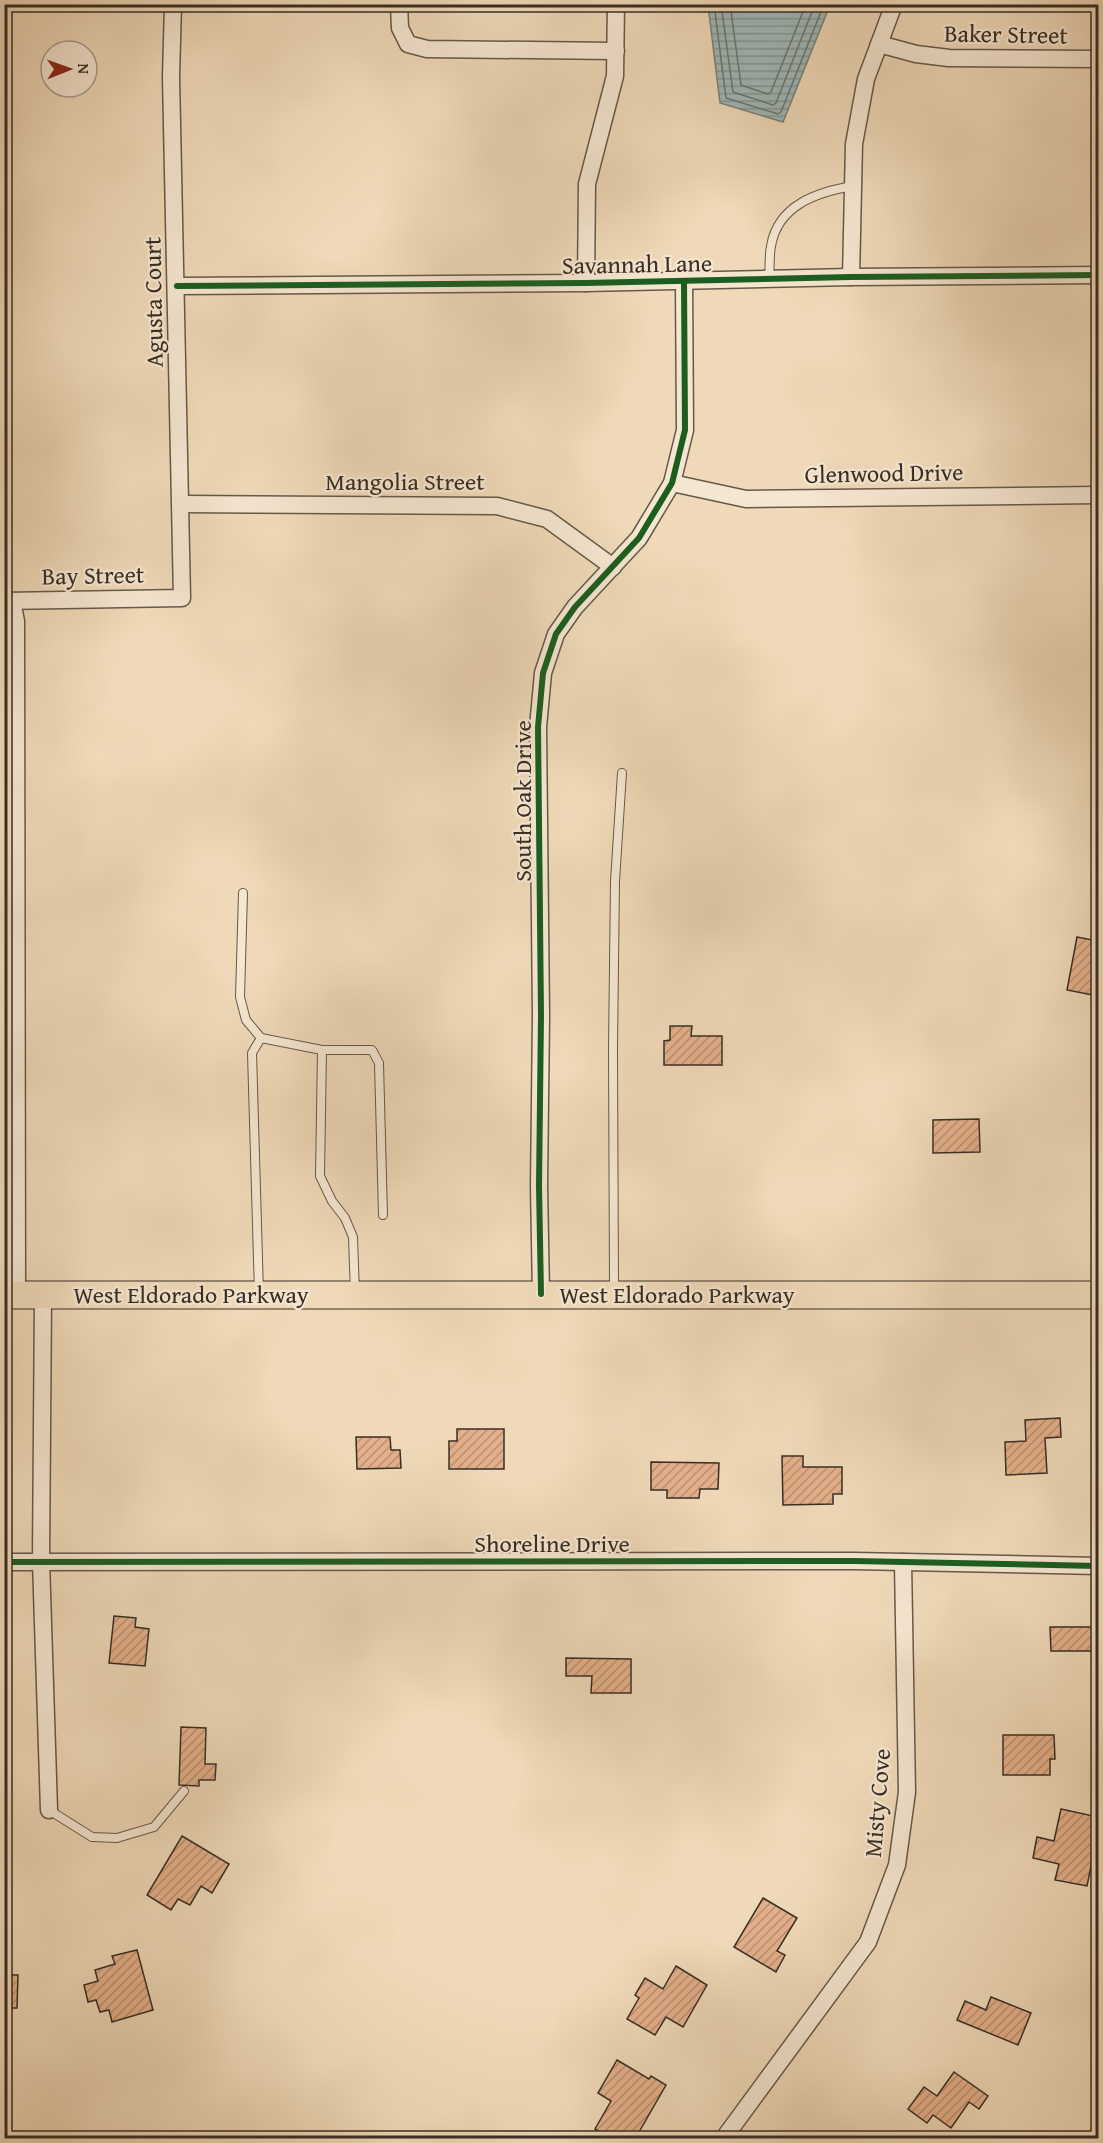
<svg xmlns="http://www.w3.org/2000/svg" width="1103" height="2143" font-family="'Gentium Book Plus',serif">
	<style>
		.water { fill: url(#water-rules); stroke: #75817d; stroke-width: 1.5 }
		.lines { fill: none; stroke-linecap: round; stroke-linejoin: round }
		.shore { stroke: #6b736e; stroke-width: 1.5 }
		.building { fill: url(#building-hatch); stroke: #382e24; stroke-width: 1.5 }
		.lane-casing { stroke: #665949; stroke-width: 10 }
		.street-casing { stroke: #665949; stroke-width: 19 }
		.primary-casing { stroke: #382e24; stroke-width: 29 }
		.lane { stroke: #f5e6d1; stroke-width: 8 }
		.street { stroke: #f5e6d1; stroke-width: 16 }
		.primary { stroke: #efd9b8; stroke-width: 27 }
		.cycleway-casing { stroke: #f5e6d1; stroke-width: 10 }
		.cycleway { stroke: #1b5e20; stroke-width: 6 }
		.labels { text-anchor: middle; dominant-baseline: central; stroke-width: 4.5; stroke-linejoin: round; paint-order: stroke }
		.street-label { font-size: 24px; fill: #382e24; stroke: #f5e6d1 }
	</style>
	<defs>
		<pattern id="water-rules" width="6" height="5" patternUnits="userSpaceOnUse" patternTransform="scale(1.5)"><rect width="6" height="5" fill="#9eb8b9"/><path d="M0 2.5h6" fill="none" stroke="#829696"/></pattern>
		<pattern id="building-hatch" width="6" height="6" patternUnits="userSpaceOnUse" patternTransform="scale(1.5)"><rect width="6" height="6" fill="#e4b08b"/><path d="M-1 1l2-2M0 6l6-6M5 7l2-2" fill="none" stroke="#ba9071"/></pattern>
	</defs>
	<rect width="100%" height="100%" fill="#efd9b8"/>
	<filter id="stains"><feTurbulence type="fractalNoise" baseFrequency=".00333" numOctaves="4"/><feColorMatrix values="0 0 0 0 .2 0 0 0 0 .09 0 0 0 0 .02 0 0 0 .5 -.17"/></filter>
	<radialGradient id="worn" r=".72"><stop offset=".6" stop-color="#630" stop-opacity="0"/><stop offset="1" stop-color="#630" stop-opacity=".3"/></radialGradient>
	<polygon class="water" points="708,5 830,5 783,122 720,103"/>
	<g class="lines">
		<g class="shore">
			<polyline points="714,4 726,98 778,114 781,112 824,4"/>
			<polyline points="721,4 733,92 773,105 776,103 815,4"/>
			<polyline points="730,4 741,85 768,94 771,92 806,4"/>
		</g>
	</g>
	<g class="building">
		<polygon points="1077,937 1098,941 1098,996 1067,990"/>
		<polygon points="670,1026 692,1026 691,1036 722,1036 722,1065 664,1065 664,1041 670,1040"/>
		<polygon points="979,1119 980,1152 933,1153 933,1120"/>
		<polygon points="1060,1418 1061,1437 1045,1438 1047,1473 1006,1475 1005,1442 1026,1441 1025,1420"/>
		<polygon points="457,1429 504,1429 504,1469 449,1469 449,1441 457,1441"/>
		<polygon points="356,1437 390,1437 391,1450 400,1450 401,1468 357,1469"/>
		<polygon points="782,1456 803,1456 803,1467 842,1467 842,1494 833,1494 833,1504 783,1505"/>
		<polygon points="651,1462 719,1463 718,1489 700,1489 699,1498 667,1498 667,1490 651,1490"/>
		<polygon points="114,1616 136,1618 135,1627 149,1629 145,1666 109,1663"/>
		<polygon points="1050,1627 1098,1627 1098,1651 1051,1651"/>
		<polygon points="566,1658 631,1659 631,1693 591,1693 592,1676 566,1676"/>
		<polygon points="181,1727 206,1728 205,1764 216,1764 215,1780 199,1780 199,1786 179,1785"/>
		<polygon points="1003,1735 1054,1735 1055,1759 1050,1759 1050,1775 1003,1775"/>
		<polygon points="1061,1809 1098,1817 1098,1832 1087,1886 1055,1880 1059,1864 1033,1858 1037,1837 1054,1841"/>
		<polygon points="182,1836 229,1864 212,1893 201,1886 190,1905 178,1899 171,1910 147,1895"/>
		<polygon points="763,1898 797,1918 777,1951 785,1955 776,1972 734,1947"/>
		<polygon points="137,1950 153,2010 112,2022 109,2010 100,2012 96,2000 88,2002 84,1985 98,1981 95,1970 115,1964 112,1956"/>
		<polygon points="676,1966 707,1985 683,2027 666,2017 655,2035 627,2019 639,1998 635,1995 645,1978 663,1989"/>
		<polygon points="4,1975 18,1975 17,2008 4,2008"/>
		<polygon points="991,1997 1031,2013 1018,2045 957,2020 965,2001 986,2010"/>
		<polygon points="617,2060 649,2079 651,2076 666,2085 635,2139 628,2139 620,2134 617,2139 611,2139 595,2129 611,2101 598,2093"/>
		<polygon points="954,2072 988,2096 979,2109 969,2102 951,2128 933,2115 927,2123 908,2109 924,2087 937,2096"/>
	</g>
	<g class="lines">
		<g class="lane-casing">
			<g id="lane">
				<path d="M769,279C770,268 769,256 771,246C778,205 817,192 853,186"/>
				<polyline points="243,893 240,997 246,1020 261,1038 322,1050 372,1050 379,1063 383,1215"/>
				<polyline points="322,1050 320,1176 332,1201 345,1218 353,1237 355,1293"/>
				<polyline points="614,1290 613,1049 615,881 622,773"/>
				<polyline points="259,1293 252,1053 261,1038"/>
				<polyline points="49,1810 92,1837 117,1838 154,1827 184,1791"/>
			</g>
		</g>
		<g class="street-casing">
			<g id="street">
				<polyline points="399,4 400,28 408,44 427,49 616,51"/>
				<polyline points="879,44 916,54 949,58 1098,59"/>
				<polyline points="851,277 854,144 866,79 894,4"/>
				<polyline points="586,283 587,184 615,76 616,4"/>
				<polyline points="177,286 586,283 851,277 1098,275"/>
				<polyline points="672,483 746,499 1098,495"/>
				<polyline points="181,504 497,506 547,519 613,567"/>
				<polyline points="4,601 182,598 171,77 173,4"/>
				<polyline points="12,601 16,621 17,1295"/>
				<polyline points="541,1294 539,1186 541,1015 538,727 543,673 556,634 575,607 639,538 672,483 685,430 684,281"/>
				<polyline points="43,1295 41,1561 49,1810"/>
				<polyline points="4,1562 854,1561 1098,1566"/>
				<polyline points="724,2138 868,1942 897,1865 907,1792 903,1562"/>
			</g>
		</g>
		<g class="primary-casing">
			<polyline id="primary" points="4,1295 1098,1295"/>
		</g>
		<use href="#lane" class="lane"/>
		<use href="#street" class="street"/>
		<use href="#primary" class="primary"/>
		<g class="cycleway-casing">
			<g id="cycleway">
				<polyline points="177,286 586,283 851,277 1098,275"/>
				<polyline points="541,1294 539,1186 541,1015 538,727 543,673 556,634 575,607 639,538 672,483 685,430 684,281"/>
				<polyline points="4,1562 854,1561 1098,1566"/>
			</g>
		</g>
		<use href="#cycleway" class="cycleway"/>
	</g>
	<g class="labels">
		<g class="street-label">
			<text transform="translate(1006 34) rotate(1)">Baker Street</text>
			<text transform="translate(637 264) rotate(-1)">Savannah Lane</text>
			<text transform="translate(153 302) rotate(-91)">Agusta Court</text>
			<text transform="translate(884 473) rotate(-1)">Glenwood Drive</text>
			<text x="405" y="481">Mangolia Street</text>
			<text transform="translate(93 575) rotate(-1)">Bay Street</text>
			<text transform="translate(522 801) rotate(-90)">South Oak Drive</text>
			<text x="191" y="1294">West Eldorado Parkway</text>
			<text x="677" y="1294">West Eldorado Parkway</text>
			<text x="552" y="1543">Shoreline Drive</text>
			<text transform="translate(877 1803) rotate(-85)">Misty Cove</text>
		</g>
	</g>
	<rect width="1103" height="2143" fill="none" stroke="#efd9b8" stroke-width="24"/>
	<rect x="6" y="6" width="1091" height="2131" fill="none" stroke="#382e24" stroke-width="3"/>
	<rect x="12" y="12" width="1079" height="2119" fill="none" stroke="#382e24" stroke-width="1.5"/>
	<g transform="translate(69 69) rotate(89)"><circle r="28" fill="#f5e6d1" stroke="#a99c8c" stroke-width="1.5"/>
	<path d="M0-4.5L10 22L0 15L-10 22Z" fill="#8f2418"/>
	<text y="-9" font-size="16" font-weight="bold" text-anchor="middle" fill="#382e24">N</text>
	</g>
	<rect width="100%" height="100%" filter="url(#stains)"/>
	<rect width="100%" height="100%" fill="url(#worn)"/>
</svg>
